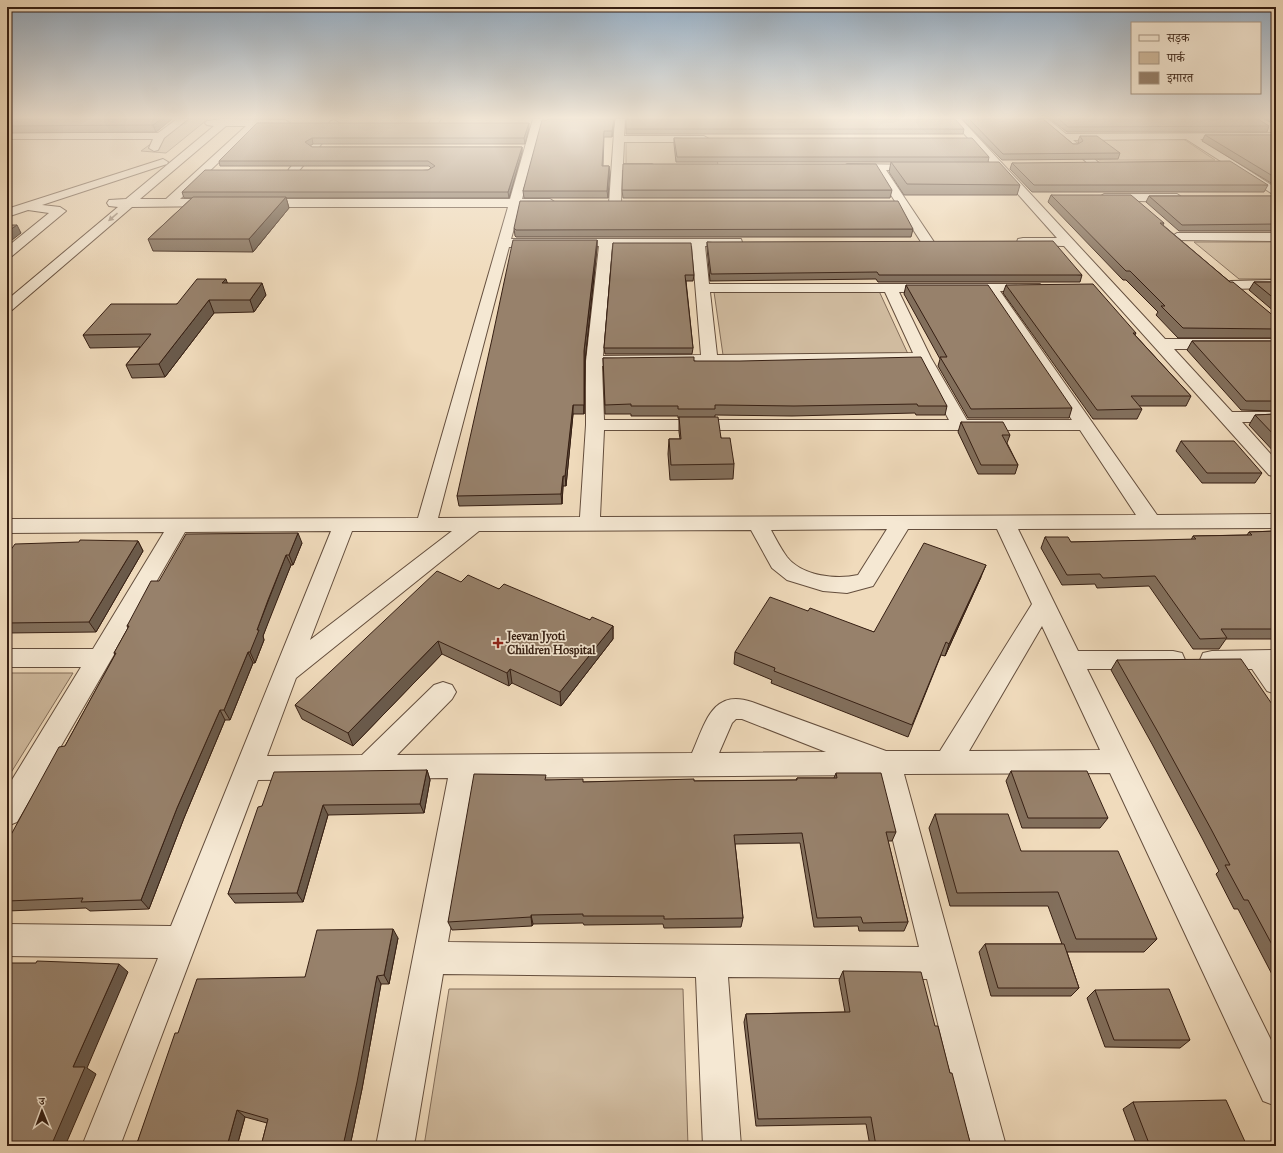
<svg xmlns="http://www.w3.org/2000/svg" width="1283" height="1153" font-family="'IM FELL Great Primer','Noto Serif Devanagari',serif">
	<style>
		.green { fill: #d0bb9f; stroke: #836d59 }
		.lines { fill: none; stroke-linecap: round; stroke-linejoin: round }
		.minor-casing { stroke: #644e3d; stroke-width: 2 }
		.minor { fill: #f5e8d3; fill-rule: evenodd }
		.wall { fill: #826f5c; stroke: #361f13 }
		.shaded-wall { fill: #6a5a4b; stroke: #361f13 }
		.building { fill: #97816b; stroke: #361f13 }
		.oneway { fill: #9f8e7d }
		.poi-dot { fill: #8f2418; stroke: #f5e8d3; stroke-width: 1.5 }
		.labels { text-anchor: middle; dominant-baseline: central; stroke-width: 3.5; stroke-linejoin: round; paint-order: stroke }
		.poi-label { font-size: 12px; font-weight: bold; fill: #361f13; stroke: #f5e8d3; text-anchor: start }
	</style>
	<rect width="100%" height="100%" fill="#f0dbbc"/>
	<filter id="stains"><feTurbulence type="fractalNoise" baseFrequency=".005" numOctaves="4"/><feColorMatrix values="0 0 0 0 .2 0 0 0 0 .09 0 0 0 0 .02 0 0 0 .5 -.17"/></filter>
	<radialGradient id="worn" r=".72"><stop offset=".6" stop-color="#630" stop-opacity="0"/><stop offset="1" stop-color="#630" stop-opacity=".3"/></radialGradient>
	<g class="green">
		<polygon points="185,119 208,119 166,153 141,151"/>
		<polygon points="1182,138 1215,160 1099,160 1073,139"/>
		<polygon points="626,141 713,141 718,165 626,165"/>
		<polygon points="1194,242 1276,242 1276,279 1239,279"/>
		<polygon points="879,291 908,354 723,355 714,292"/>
		<polygon points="7,673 73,673 7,779"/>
		<polygon points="449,989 683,989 688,1146 424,1146"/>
	</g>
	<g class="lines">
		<g class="minor-casing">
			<g id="minor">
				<polygon points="177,119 188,119 164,138 158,150 154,151 149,148 153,139 7,139 7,133 158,133"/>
				<path d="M222,119L285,120L290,123L285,126H257L180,199H216L222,203L220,206L132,207L12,310L7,311V300L118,207L109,206L107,203L109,200L126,199L214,126L207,125L205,123L207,121ZM226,126H246L166,199H140Z"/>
				<polygon points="431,119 441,119 437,125 434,126 429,123"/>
				<path d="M533,119H543L522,199H550L556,203L550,207H520L511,239H741L742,242L741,245L736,246H705L709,284H1040L1042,287L1040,290L1035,291H1000L1157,515L1276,514V528L1018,529L1078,651H1173L1182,653L1185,660L1182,667L1173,669H1087L1276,1050V1106L1263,1101L1110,773L904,774L1006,1146H968L927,979L728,977L741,1146H703L696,977L443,974L414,1146H376L448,778L258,780L120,1146H82L158,958L7,956V924L171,926L331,531L185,532L17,822L7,826V788L81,667H7V649H93L164,532L7,533V519L418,518L508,207H258L252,203L258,199H510ZM599,246L586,361V425L580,517L438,518L509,247ZM612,246H692L701,355L603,356ZM986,291L1072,420H967L931,358L899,292ZM710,292H885L913,353L717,355ZM918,363L949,420H604L602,366ZM604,430H1080L1136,515L600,517ZM887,529L858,575C836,580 802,576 787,557C781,549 776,539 771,530ZM908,529H997L1032,604L940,751H886L752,702C712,688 705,724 692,753L397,755L452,699L456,692L452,685L443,682L434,685L362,755L267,756L296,678L479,531L751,530L772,568L787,580L823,591L847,593L873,586ZM352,531H452L310,640ZM1042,626L1100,750L969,751ZM736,719H742L826,752L719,753L732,723ZM877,775L919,947L448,942L476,778Z"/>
				<polygon points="615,119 625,119 624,136 704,136 709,139 704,142 624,142 623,164 652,164 657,167 652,170 622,170 621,203 615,207 609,203"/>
				<polygon points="951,119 961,119 1165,339 1276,339 1276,349 1174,349 1232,412 1276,412 1276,422 1242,422 1276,460 1276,477 1269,475 1064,246 1018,245 1017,242 1018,239 1023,238 1057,238"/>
				<polygon points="1037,119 1048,119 1066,134 1276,133 1276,139 1200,139 1276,188 1276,196 1186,139 1073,140 1100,164 1095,167 1091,166"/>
				<polygon points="334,120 339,123 297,173 289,173 288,171 289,169 331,121"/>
				<polygon points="163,159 168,162 167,164 42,205 60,207 66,211 12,256 7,257 7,247 49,213 28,210 7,217 7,209"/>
				<polygon points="847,164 924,165 925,167 920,170 886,170 934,242 933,245 923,245 875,170 843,169 842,167"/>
				<polygon points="1104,194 1177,194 1183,198 1177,202 1100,200 1098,198"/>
				<polygon points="1177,233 1276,233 1276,241 1172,240 1171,237"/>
				<polygon points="1276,280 1276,288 1231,289 1226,288 1224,285 1226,282 1231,281"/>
				<polygon points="1276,650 1276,694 1267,691 1252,669 1212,669 1203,667 1200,660 1203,653 1212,651"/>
			</g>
		</g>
		<use href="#minor" class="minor"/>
	</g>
	<g class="wall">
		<polygon points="7,119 172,119 156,132 7,133"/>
		<polygon points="548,119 615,119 612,137 604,137 603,166 609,166 608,198 524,198 523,191"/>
		<polygon points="626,119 964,129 963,134 626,134"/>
		<polygon points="962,119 1043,119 1073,144 1079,144 1078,141 1080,136 1120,153 1118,159 1002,160"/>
		<polygon points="1050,119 1258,119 1269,126 1267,132 1067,132"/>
		<polygon points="1264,119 1276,119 1276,125"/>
		<polygon points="257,123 529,128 525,144 313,144 310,146 312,147 522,147 522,152 509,198 286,198 289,208 253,252 153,251 148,239 192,198 184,198 182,192 428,170 431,168 429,166 220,166 219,161"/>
		<polygon points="1205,135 1276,135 1276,186 1202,141"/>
		<polygon points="674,138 989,157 988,162 1020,185 1017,195 904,195 889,172 891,162 676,162 674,144"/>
		<polygon points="1012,163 1268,185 1264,192 1032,192 1010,169"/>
		<polygon points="622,190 892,190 890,198 623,198"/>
		<polygon points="1051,195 1164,223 1163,225 1230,282 1276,318 1276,338 1178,338 1156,315 1158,312 1126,280 1123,280 1048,202"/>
		<polygon points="1149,196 1276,196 1276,231 1179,231 1146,202"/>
		<polygon points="514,228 913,229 911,237 516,237 515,236"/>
		<polygon points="597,240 597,248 585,361 584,414 573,414 566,486 563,486 562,504 459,506 457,496"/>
		<polygon points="707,242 1082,275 1080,282 878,282 876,279 710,281 707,248"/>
		<polygon points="613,243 694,275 693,281 686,281 693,348 692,354 605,354 604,348"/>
		<polygon points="1254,282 1276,282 1276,313 1249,290"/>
		<polygon points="227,283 266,295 254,312 214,313 165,377 132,378 126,365 140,347 90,348 83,335 177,304"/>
		<polygon points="906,285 1072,408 1069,418 968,418 938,366 940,359 904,294"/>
		<polygon points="1006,285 1136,333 1135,335 1191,396 1186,406 1139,406 1142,409 1137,419 1093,419 1003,293"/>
		<polygon points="1192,341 1276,341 1276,411 1241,410 1187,350"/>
		<polygon points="603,358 694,361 947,406 945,415 916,415 915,413 792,416 715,415 715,417 721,438 734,464 733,479 670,480 668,454 669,439 680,439 679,432 679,418 678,418 678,416 631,416 631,414 605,414"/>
		<polygon points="1276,414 1276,454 1249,425 1255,415"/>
		<polygon points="961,422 1010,435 1007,443 1018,465 1015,474 978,474 958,432"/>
		<polygon points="1181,441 1262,473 1255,483 1202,483 1176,451"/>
		<polygon points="1276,531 1276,639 1226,639 1219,649 1193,649 1149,586 1097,588 1095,584 1062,585 1041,548 1045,537 1071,542 1191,540 1193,536 1247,535 1249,532"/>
		<polygon points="138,541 143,551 96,632 7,633 7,555"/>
		<polygon points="302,543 293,565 291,565 272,611 263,636 264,640 255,663 253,663 230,720 225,720 184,818 149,909 90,911 86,908 7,911 7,842 65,746 115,655 114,653 128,628 127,626 159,581"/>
		<polygon points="981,577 945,656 941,655 908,737 771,683 772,680 734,664 735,652 808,611 874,632"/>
		<polygon points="461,582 499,589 590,620 613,626 613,639 561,706 512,683 509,686 442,654 353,746 302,719 295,705"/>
		<polygon points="1117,660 1274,707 1276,707 1276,982 1238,909 1234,909 1216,874 1219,871 1202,838 1152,744 1111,670"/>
		<polygon points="427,770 430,780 424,813 328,815 303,902 235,903 228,894 262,806"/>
		<polygon points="1011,771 1108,818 1100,828 1022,828 1006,781"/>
		<polygon points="836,773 896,832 892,841 888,841 908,922 904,931 859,931 858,926 814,927 800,843 735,844 743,918 741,927 664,928 663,924 584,925 583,923 533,924 532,926 452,930 448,922 546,780 583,782 796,780 797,778 834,778"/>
		<polygon points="935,814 1021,851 1157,939 1144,952 1067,952 1079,988 1071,996 991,996 979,952 985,944 1062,944 1048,906 950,906 929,828"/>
		<polygon points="398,938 389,984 381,984 362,1089 350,1146 261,1146 267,1123 245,1117 237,1146 136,1146 178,1033 305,977"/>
		<polygon points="843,971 935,1026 950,1073 971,1146 870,1146 866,1124 756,1126 744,1022 746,1014 845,1012 839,980"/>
		<polygon points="1095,990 1190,1040 1180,1048 1105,1047 1087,998"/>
		<polygon points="1133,1102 1247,1146 1137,1146 1123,1109"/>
	</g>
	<g class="shaded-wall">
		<polygon points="161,119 172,119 156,132 153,125"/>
		<polygon points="614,119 615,119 612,137 612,131"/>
		<polygon points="529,123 529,128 525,144 524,138"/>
		<polygon points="312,138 313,144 307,147 305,142"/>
		<polygon points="522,147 522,152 509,198 508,192"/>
		<polygon points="609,166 610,172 608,198 607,191"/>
		<polygon points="286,197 289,208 253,252 249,239"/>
		<polygon points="17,225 21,233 7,244 7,232"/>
		<polygon points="597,240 597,248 585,361 584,414 584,351"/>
		<polygon points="226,279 230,291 222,283"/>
		<polygon points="262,283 266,295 254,312 250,300"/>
		<polygon points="209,300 214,313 165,377 159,364"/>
		<polygon points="573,405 573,414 566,486 565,476"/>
		<polygon points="563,476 563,486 562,504 561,494"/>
		<polygon points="298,533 302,543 293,565 289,555"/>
		<polygon points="138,541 143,551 96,632 89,622"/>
		<polygon points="286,555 291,565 263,636 264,640 255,663 250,652 257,630"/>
		<polygon points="986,565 981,577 945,656 949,644"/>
		<polygon points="613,626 613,639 561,706 560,692"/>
		<polygon points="438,641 442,654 353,746 348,733"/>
		<polygon points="248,652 253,663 230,720 224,710"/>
		<polygon points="510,669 512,683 509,686 507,673"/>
		<polygon points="220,710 225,720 184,818 149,909 141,900 177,808"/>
		<polygon points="427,770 430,780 424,813 420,804"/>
		<polygon points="323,805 328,815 303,902 297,893"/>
		<polygon points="531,915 533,924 532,926 531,917"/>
		<polygon points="393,929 398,938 389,984 384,975"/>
		<polygon points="119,964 128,972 87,1068 96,1074 65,1146 51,1146 73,1067"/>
		<polygon points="377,976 381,984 362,1089 350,1146 343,1146"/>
		<polygon points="237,1110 245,1117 237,1146 227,1146"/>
	</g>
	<g class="building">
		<polygon points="7,119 161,119 153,125 7,126"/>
		<polygon points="548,119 614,119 612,131 604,131 602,166 609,166 607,191 523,191 542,120 547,120"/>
		<polygon points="626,119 955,119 964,129 626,129"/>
		<polygon points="969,119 1043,119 1073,144 1078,144 1083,141 1080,136 1097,136 1120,153 1003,154"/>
		<polygon points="1059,119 1258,119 1269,126 1068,127"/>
		<polygon points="257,123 529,123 524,138 312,138 305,142 312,147 522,147 508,192 182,192 205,170 428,170 435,166 428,161 219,161"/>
		<polygon points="1205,135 1276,135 1276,178"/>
		<polygon points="674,138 972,138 989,157 677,157"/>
		<polygon points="1230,161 1268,185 1034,185 1012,163"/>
		<polygon points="891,162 999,162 1020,185 907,184"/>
		<polygon points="623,164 876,164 892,190 622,190"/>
		<polygon points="1051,195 1131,195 1164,223 1160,223 1230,282 1233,282 1276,318 1276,329 1183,328 1161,306 1165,306 1130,271 1126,271"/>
		<polygon points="1149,196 1276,196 1276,224 1182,225"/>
		<polygon points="193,197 286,197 249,239 148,239"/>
		<polygon points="520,201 898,201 913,229 516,230 514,228"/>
		<polygon points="7,225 17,225 7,232"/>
		<polygon points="513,240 597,240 584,351 584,405 573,405 565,476 563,476 561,494 457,496 492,339"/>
		<polygon points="1053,241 1082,275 879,275 877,272 711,274 707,242"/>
		<polygon points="613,243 691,243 694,275 685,275 693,348 604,348"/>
		<polygon points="197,279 226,279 222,283 262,283 250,300 209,300 159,364 126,365 151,334 83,335 111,304 177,304"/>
		<polygon points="1254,282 1276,282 1276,300"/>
		<polygon points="1093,284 1136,333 1133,333 1191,396 1131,396 1142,409 1097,410 1006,285"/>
		<polygon points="906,285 988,285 1072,408 971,409 940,357 947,357"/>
		<polygon points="1192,341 1276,341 1276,401 1246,401"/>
		<polygon points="694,357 694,361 740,361 921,357 947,406 918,406 917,404 794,406 720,405 715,405 715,409 678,409 678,406 631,406 631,404 605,405 603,358"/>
		<polygon points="1276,414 1276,437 1255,415"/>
		<polygon points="679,417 718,417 721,438 730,438 734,464 671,465 669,439 681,439"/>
		<polygon points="961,422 1003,422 1010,435 1002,435 1018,465 981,465"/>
		<polygon points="1181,441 1234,441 1262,473 1207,473"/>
		<polygon points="1276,531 1276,629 1221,629 1227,638 1200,639 1155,576 1103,578 1100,574 1067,575 1045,537 1068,537 1071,542 1196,539 1193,536 1252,535 1249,532"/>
		<polygon points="298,533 289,555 286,555 268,600 257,630 259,630 250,652 248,652 224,710 220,710 177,808 141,900 81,902 83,898 7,901 7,842 59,747 65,746 116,653 114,653 129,626 127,626 151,581 159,581 186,534"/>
		<polygon points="80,540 138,541 89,622 7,623 7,555 15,544 79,542"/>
		<polygon points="924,543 986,565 949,644 946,642 912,725 774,671 775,668 735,652 770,597 808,611 810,608 874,632"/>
		<polygon points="437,571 461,582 468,575 499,589 504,584 590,620 592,617 613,626 560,692 510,669 507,673 438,641 348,733 295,705"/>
		<polygon points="1241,659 1274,707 1276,707 1276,952 1248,900 1244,900 1225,865 1230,865 1211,829 1159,734 1117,660"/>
		<polygon points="427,770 420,804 323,805 297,893 228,894 258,807 262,806 274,772"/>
		<polygon points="1011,771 1087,771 1108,818 1028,818"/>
		<polygon points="836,773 881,773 896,832 886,832 908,922 863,923 861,917 817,918 802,833 734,835 743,918 664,919 664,916 583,916 583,914 531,915 531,917 448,922 474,774 546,775 545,780 583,779 583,782 694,779 694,781 797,780 797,778 837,778"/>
		<polygon points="935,814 1008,814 1021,851 1118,851 1157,939 1076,939 1058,892 957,893"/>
		<polygon points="393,929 384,975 377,976 357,1082 343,1146 261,1146 268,1119 237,1110 227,1146 136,1146 175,1033 178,1033 197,979 305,977 317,930"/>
		<polygon points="985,944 1064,944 1079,988 998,988"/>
		<polygon points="37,961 119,964 73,1067 85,1067 51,1146 7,1146 7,963 36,963"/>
		<polygon points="843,971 921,972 935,1026 938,1026 950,1073 952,1073 971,1146 876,1146 871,1117 758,1119 746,1014 850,1012"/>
		<polygon points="1169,989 1190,1040 1114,1040 1095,990"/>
		<polygon points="1226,1100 1247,1146 1150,1146 1133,1102"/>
	</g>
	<defs><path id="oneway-solid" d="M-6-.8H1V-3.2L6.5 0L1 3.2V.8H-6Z"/></defs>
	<use class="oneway" href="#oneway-solid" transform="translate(113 217) rotate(139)"/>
	<linearGradient id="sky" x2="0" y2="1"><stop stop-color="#92aac0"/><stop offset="0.42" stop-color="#f8efe1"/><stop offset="1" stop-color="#f8efe1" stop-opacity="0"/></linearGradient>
	<rect width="1283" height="280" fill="url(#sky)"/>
	<path class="poi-dot" d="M496 637h4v4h4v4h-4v4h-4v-4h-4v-4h4z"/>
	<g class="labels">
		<g class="poi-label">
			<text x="507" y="636">Jeevan Jyoti<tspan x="507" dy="14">Children Hospital</tspan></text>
		</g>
	</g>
	<rect width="1283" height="1153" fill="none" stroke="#f0dbbc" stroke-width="24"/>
	<rect x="8" y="8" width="1267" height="1137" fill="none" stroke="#361f13" stroke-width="2"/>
	<rect x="12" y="12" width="1259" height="1129" fill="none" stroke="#361f13"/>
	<rect x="1131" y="22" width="130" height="72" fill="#f5e8d3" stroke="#a99886"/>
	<rect x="1139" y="35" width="20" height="6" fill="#f5e8d3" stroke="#a99886"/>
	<text x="1167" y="42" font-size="12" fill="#361f13">सड़क</text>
	<rect x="1139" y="52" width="20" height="12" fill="#d0bb9f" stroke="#a99886"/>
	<text x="1167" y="62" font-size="12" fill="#361f13">पार्क</text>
	<rect x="1139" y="72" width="20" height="12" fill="#97816b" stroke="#a99886"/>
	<text x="1167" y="82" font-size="12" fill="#361f13">इमारत</text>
	<g transform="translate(42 1111) rotate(359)" stroke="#f5e8d3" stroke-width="3" paint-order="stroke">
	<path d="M0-3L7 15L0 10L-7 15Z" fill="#361f13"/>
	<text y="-6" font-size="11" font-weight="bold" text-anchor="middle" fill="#361f13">उ</text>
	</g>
	<rect width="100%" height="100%" filter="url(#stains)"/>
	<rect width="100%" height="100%" fill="url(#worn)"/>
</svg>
